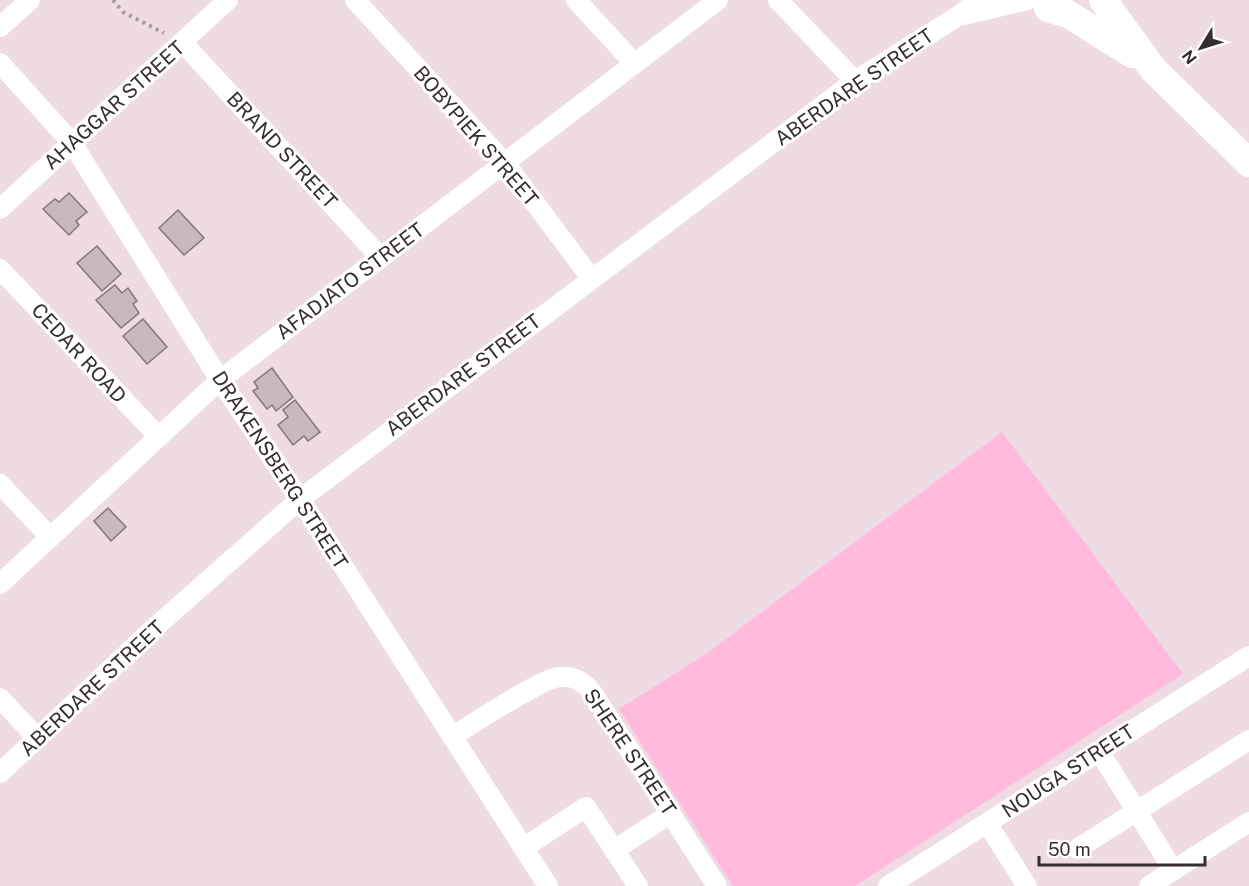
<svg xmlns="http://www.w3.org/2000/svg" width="1249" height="886" font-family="'Public Sans',sans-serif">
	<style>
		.green { fill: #ffbadc }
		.building { fill: #cab8c0; stroke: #86757d; stroke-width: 1.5 }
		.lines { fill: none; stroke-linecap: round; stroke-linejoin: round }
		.path { stroke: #a7989e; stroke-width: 4; stroke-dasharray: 3 4.5; stroke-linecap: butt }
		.street { stroke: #fff; stroke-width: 20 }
		.secondary { stroke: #fff; stroke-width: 28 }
		.labels { text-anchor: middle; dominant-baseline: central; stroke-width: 6; stroke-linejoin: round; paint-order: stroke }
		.street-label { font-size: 20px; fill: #352d31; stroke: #fff }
	</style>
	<rect width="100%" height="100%" fill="#eedbe3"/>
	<polygon class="green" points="1002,432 1183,674 855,886 733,886 619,709 706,654"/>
	<g class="building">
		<polygon points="69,193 87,212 76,221 79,225 69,235 43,209 55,199 59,202"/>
		<polygon points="178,210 204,238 184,255 159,228"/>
		<polygon points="97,246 121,274 102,291 77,263"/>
		<polygon points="115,285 122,293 128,288 137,301 133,304 139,313 121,328 96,300"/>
		<polygon points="143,319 167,347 147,364 123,336"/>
		<polygon points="272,368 293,397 276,411 272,405 267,409 253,391 258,388 254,382"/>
		<polygon points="295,400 320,432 308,441 304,436 293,445 278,425 288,417 283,410"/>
		<polygon points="108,508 126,527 111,541 94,521"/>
	</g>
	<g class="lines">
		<polyline class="path" points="113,0 123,12 164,33"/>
		<g class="street">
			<polyline points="355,0 505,163 591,278"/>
			<polyline points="576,0 634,63"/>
			<polyline points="778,0 855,81"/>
			<polyline points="964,15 1028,0"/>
			<polyline points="0,27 30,0"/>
			<polyline points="183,43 381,258"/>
			<polyline points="0,63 72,143 220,380 313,519 548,886"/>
			<polyline points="0,209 228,0"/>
			<polyline points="0,269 159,437"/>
			<polyline points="0,484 50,537"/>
			<polyline points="0,584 220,380 718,0"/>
			<polyline points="0,698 38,739"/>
			<path d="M453,736C473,724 540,679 559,677C574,675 586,683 594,695L717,886"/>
			<polyline points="1099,751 1167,860"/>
			<polyline points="0,773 152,630 299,500 855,81 958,16 979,0"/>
			<polyline points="987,823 1027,886"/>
			<polyline points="523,848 586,807 638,886"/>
			<polyline points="1077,849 1249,740"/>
			<polyline points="614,850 670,814"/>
			<polyline points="888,886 1249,656"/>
			<polyline points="1149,886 1249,822"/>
		</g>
		<g class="secondary">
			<polyline points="1103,0 1153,69 1249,163"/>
			<polyline points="1048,8 1068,14 1132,54"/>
		</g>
	</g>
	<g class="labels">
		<g class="street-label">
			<text transform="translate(854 87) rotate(-35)">ABERDARE STREET</text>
			<text transform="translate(114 105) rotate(-42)">AHAGGAR STREET</text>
			<text transform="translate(476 136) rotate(49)">BOBYPIEK STREET</text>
			<text transform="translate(282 150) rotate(47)">BRAND STREET</text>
			<text transform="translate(350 281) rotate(-37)">AFADJATO STREET</text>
			<text transform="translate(79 353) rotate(47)">CEDAR ROAD</text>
			<text transform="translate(463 375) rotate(-37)">ABERDARE STREET</text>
			<text transform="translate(280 470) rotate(57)">DRAKENSBERG STREET</text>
			<text transform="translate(92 688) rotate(-43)">ABERDARE STREET</text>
			<text transform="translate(630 752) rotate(56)">SHERE STREET</text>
			<text transform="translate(1068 771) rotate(-33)">NOUGA STREET</text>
		</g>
	</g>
	<g transform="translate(1201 48) rotate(232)" stroke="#ffffff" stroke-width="4.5" paint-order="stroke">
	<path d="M0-4.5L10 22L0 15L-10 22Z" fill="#352d31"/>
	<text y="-9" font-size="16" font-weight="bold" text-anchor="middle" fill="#352d31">N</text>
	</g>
	<path d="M1039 856v9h166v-9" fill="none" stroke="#352d31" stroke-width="3"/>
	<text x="1048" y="856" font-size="18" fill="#352d31" stroke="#ffffff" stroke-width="4.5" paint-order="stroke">50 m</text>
</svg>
